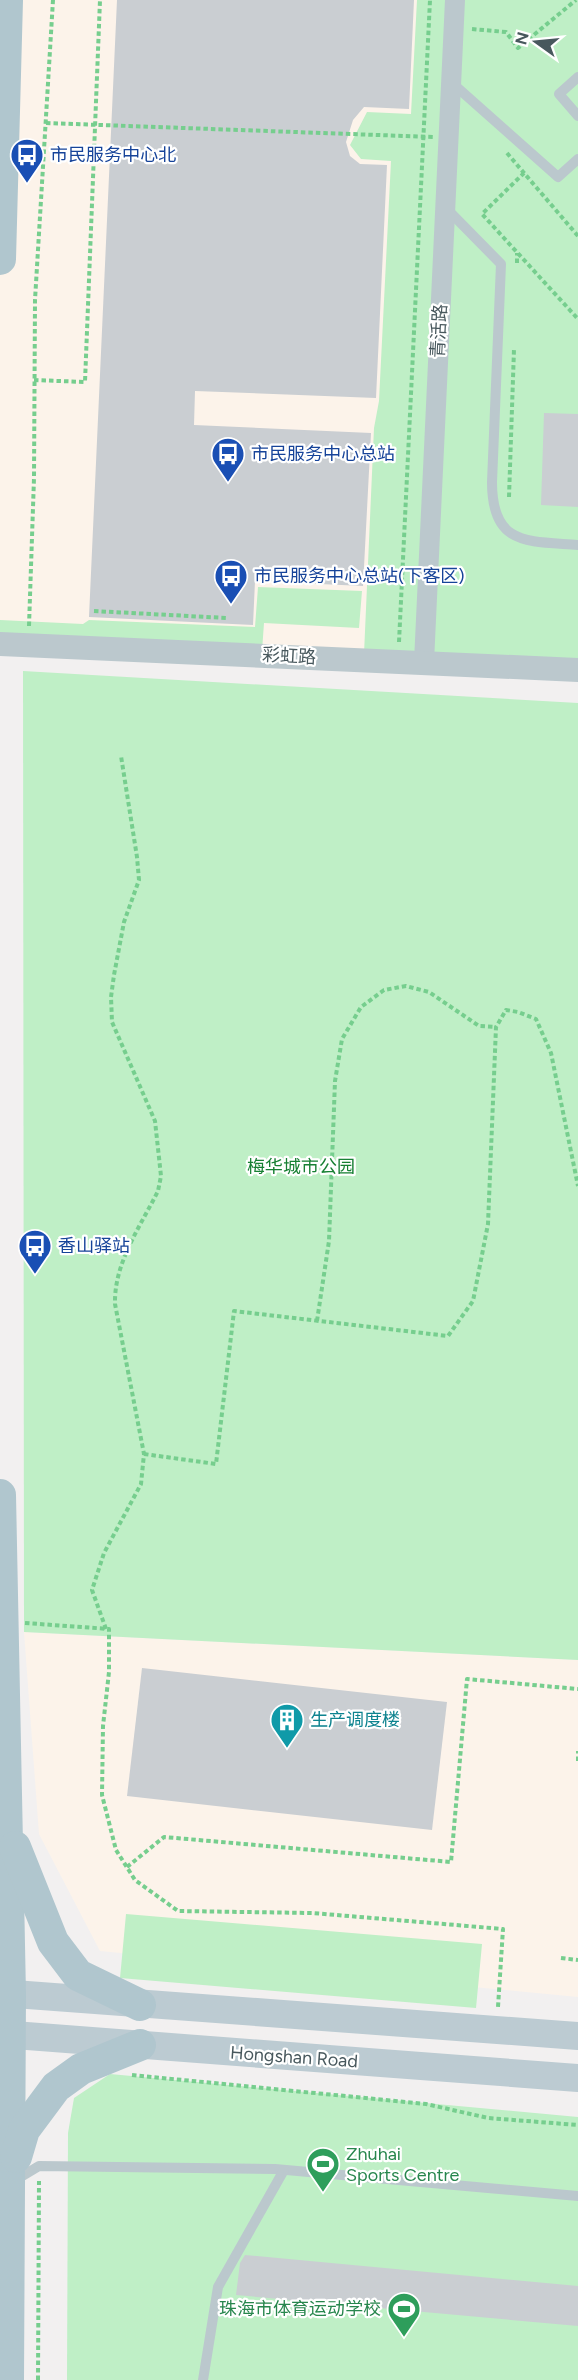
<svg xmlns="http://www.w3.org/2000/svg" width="578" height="2380" font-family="Figtree,'Noto Sans SC',sans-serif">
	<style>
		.commercial { fill: #fcf3ea }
		.green { fill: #bfefc6 }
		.building { fill: #caced2 }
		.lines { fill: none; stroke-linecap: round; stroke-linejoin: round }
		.path { stroke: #76ce8e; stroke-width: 4; stroke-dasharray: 4.5 3; stroke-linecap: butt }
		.service { stroke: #bbc8cd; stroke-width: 10 }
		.minor { stroke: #bbc8cd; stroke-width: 20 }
		.tertiary { stroke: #bbc8cd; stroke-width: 24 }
		.secondary { stroke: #bccbd2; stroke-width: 28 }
		.primary { stroke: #b0c6ce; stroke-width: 32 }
		.labels { text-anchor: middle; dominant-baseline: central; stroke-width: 4.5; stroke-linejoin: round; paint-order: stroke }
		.transit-label { font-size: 18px; fill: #164399; stroke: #fff; text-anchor: start }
		.street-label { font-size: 18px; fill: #48585d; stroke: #fff }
		.park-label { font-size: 18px; fill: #178033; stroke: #fff }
		.culture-label { font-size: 18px; fill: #0d838f; stroke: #fff; text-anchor: start }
		.leisure-label { font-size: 18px; fill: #27864d; stroke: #fff; text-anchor: start }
	</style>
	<rect width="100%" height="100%" fill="#f2f0f0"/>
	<g class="commercial">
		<polygon points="7,0 454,0 424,662 0,644 0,272"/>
		<polygon points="24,1632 578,1660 578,1997 100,1951 39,1834"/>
	</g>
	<g class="green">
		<polygon points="417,0 451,0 420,656 364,654 374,428 379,401 391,161 361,159 350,145 367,112 411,114"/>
		<polygon points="455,0 578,0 578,669 424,662"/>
		<polygon points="258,587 362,591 359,628 264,623 262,651 0,641 0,620 83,624 89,620 255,627"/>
		<polygon points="23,671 578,703 578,1660 24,1632"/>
		<polygon points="126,1914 482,1944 476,2008 120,1978"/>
		<polygon points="110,2074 578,2117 578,2380 67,2380 68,2133 74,2098"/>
	</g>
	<g class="building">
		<polygon points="117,0 414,0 409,109 364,107 353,120 346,142 350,156 360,164 387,165 376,398 195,391 194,425 371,433 363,586 255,581 253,625 89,617"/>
		<polygon points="544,413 578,414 578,507 541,505"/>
		<polygon points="142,1668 447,1702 432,1830 127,1796"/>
		<polygon points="245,2255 578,2286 578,2326 236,2295 240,2263"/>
	</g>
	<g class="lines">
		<g class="path">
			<polyline points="472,29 506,32 518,48 576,0"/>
			<polyline points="46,123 433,137"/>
			<polyline points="507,153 524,173"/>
			<polyline points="578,236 524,173 482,214 578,319"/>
			<polyline points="517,263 517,253"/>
			<polyline points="34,380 85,382 100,0"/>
			<polyline points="509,497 514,349"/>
			<polyline points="94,611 226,618"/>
			<polyline points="29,626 34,478 35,300 53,0"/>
			<polyline points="399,642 430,0"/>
			<polyline points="317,1321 329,1241 335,1081 342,1039 361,1007 384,990 406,986 429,992 479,1026 496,1027"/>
			<polyline points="144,1454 216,1464 234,1311 448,1336 473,1301 488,1224 496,1027 506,1010 518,1012 536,1019 551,1053 578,1186"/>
			<polyline points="25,1623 109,1629 109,1672 103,1726 102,1795 116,1850 135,1880 178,1911 312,1913 503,1929 498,2007"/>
			<path d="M106,1629L92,1590L104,1553L141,1484L144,1454L115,1304C114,1263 140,1227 158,1191L161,1176L155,1121L112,1022L111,997L114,975L124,922L139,880L137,857L121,756"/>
			<polyline points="578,1761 578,1751"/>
			<polyline points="127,1867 164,1837 451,1862 467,1679 578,1689"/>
			<polyline points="561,1958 578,1960"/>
			<polyline points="132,2075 426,2104 488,2118 578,2125"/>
			<polyline points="38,2380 39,2181"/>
		</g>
		<g class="service">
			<polyline points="578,77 559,94 578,116"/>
			<polyline points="451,82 558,177 578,159"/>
			<path d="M445,207L501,264L492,482C492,546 527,541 578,545"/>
			<polyline points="14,2181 39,2166 275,2169 578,2196"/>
			<polyline points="203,2380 218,2287 284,2170"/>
		</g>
		<polyline class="minor" points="424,662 455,0"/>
		<polyline class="tertiary" points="0,644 578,670"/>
		<g class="secondary">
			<polyline points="0,1993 578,2036"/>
			<polyline points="0,2034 578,2078"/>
		</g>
		<g class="primary">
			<polyline points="0,259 7,0"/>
			<polyline points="0,1495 10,1994 8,2380"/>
			<polyline points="15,1847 53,1942 78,1975 140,2005"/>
			<polyline points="16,2157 24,2130 56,2087 81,2069 140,2045"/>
		</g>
	</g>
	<defs>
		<g id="bus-pin" transform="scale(1.725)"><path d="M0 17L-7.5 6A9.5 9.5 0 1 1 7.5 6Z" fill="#1a4fb4" stroke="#fff"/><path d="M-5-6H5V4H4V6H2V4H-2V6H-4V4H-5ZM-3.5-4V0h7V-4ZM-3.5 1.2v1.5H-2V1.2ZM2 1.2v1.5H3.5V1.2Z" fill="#fff"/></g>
		<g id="building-pin" transform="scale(1.725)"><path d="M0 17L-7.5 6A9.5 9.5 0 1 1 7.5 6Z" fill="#0f9aa8" stroke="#fff"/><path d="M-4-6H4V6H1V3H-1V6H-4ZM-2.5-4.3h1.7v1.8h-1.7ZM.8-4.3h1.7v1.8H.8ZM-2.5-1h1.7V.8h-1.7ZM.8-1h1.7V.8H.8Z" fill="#fff"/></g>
		<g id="stadium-pin" transform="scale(1.725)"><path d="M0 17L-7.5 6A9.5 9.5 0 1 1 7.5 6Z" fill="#2e9e5b" stroke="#fff"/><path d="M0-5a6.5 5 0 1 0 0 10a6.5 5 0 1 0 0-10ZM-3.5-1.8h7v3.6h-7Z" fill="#fff"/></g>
	</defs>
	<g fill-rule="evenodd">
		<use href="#bus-pin" x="27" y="155"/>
		<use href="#bus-pin" x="228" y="454"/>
		<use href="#bus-pin" x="231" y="576"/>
		<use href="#bus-pin" x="35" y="1246"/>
		<use href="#building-pin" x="287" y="1720"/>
		<use href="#stadium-pin" x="323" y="2164"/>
		<use href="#stadium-pin" x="404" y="2309"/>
	</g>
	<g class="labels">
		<g class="transit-label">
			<text x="50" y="155">市民服务中心北</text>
			<text x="251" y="454">市民服务中心总站</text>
			<text x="254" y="576">市民服务中心总站(下客区)</text>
			<text x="58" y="1246">香山驿站</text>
		</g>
		<g class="street-label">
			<text transform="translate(439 331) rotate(-87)">青活路</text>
			<text transform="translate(289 656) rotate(3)">彩虹路</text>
			<text transform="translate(294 2057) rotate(4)">Hongshan Road</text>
		</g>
		<g class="park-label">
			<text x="301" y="1167">梅华城市公园</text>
		</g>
		<g class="culture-label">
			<text x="310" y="1720">生产调度楼</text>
		</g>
		<g class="leisure-label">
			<text x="346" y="2154">Zhuhai<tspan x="346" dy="21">Sports Centre</tspan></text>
			<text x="381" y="2309" text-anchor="end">珠海市体育运动学校</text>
		</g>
	</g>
	<g transform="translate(536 42) rotate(285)" stroke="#ffffff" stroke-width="4.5" paint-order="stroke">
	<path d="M0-4.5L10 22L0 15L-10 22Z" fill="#48585d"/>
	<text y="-9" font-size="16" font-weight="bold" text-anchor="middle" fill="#48585d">N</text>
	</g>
</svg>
